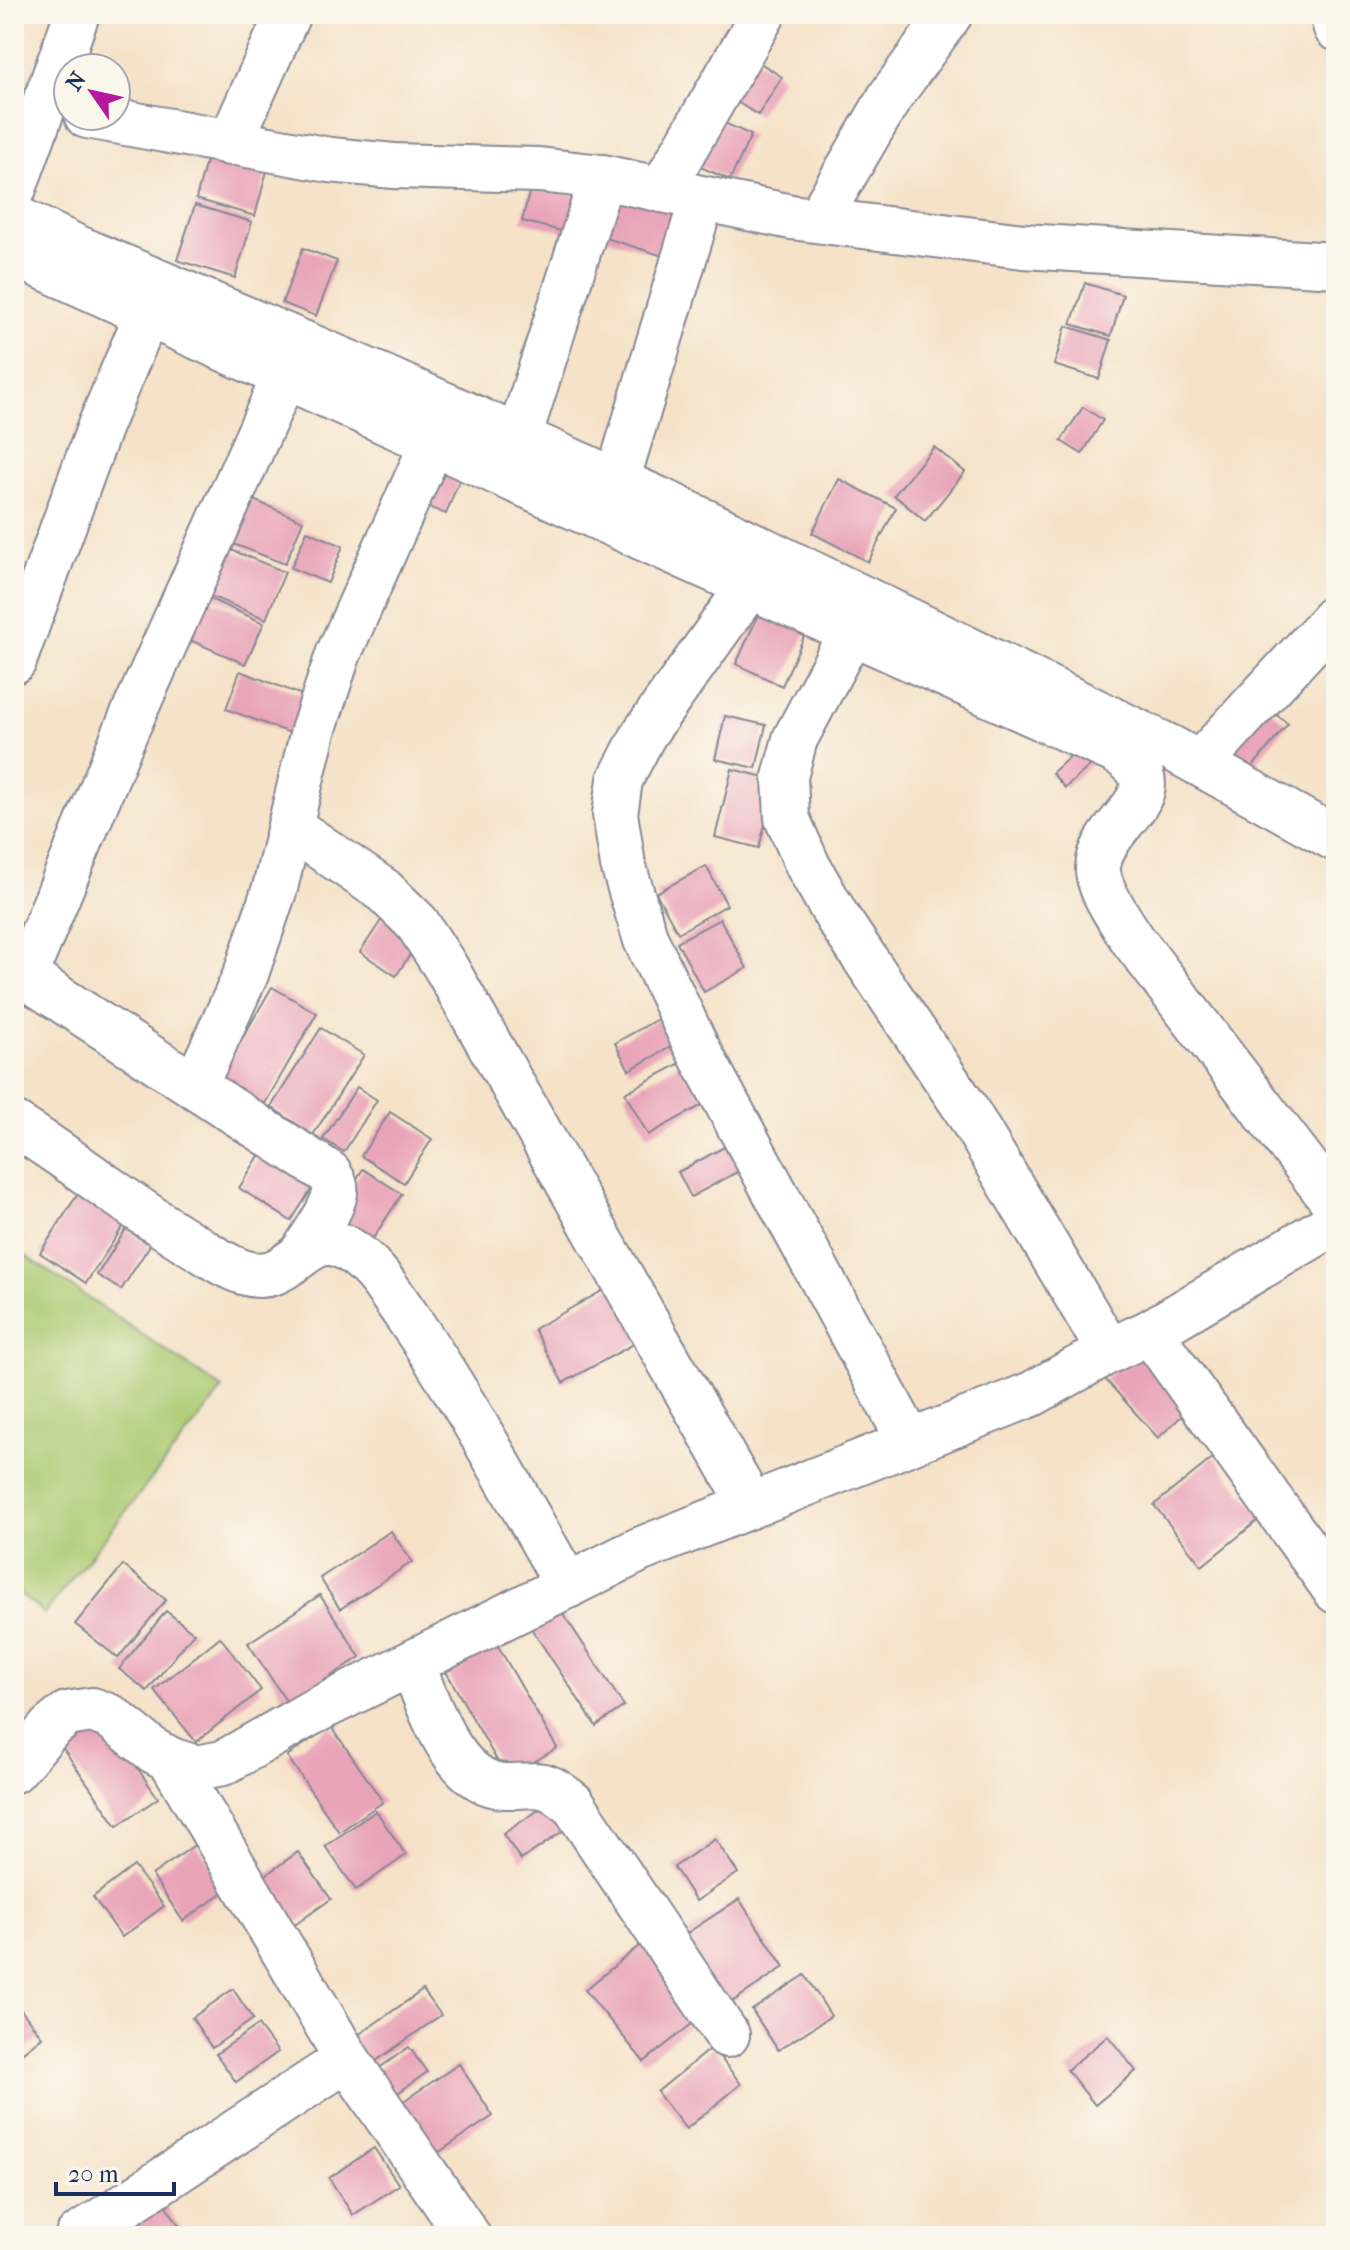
<svg xmlns="http://www.w3.org/2000/svg" width="1350" height="2250" font-family="'IM FELL French Canon',serif">
	<style>
		.green { fill: #abca72; stroke: #637c68; stroke-width: 2 }
		.building { fill: #e9a4b9 }
		.lines { fill: none; stroke-linecap: round; stroke-linejoin: round }
		.minor-casing { stroke: #888893; stroke-width: 48 }
		.minor { stroke: #fff; stroke-width: 44 }
	</style>
	<rect width="100%" height="100%" fill="#fbf7ec"/>
	<filter id="ink" filterUnits="userSpaceOnUse"><feTurbulence type="fractalNoise" baseFrequency=".0125" numOctaves="2"/><feDisplacementMap in="SourceGraphic" scale="16" xChannelSelector="R" yChannelSelector="G"/><feConvolveMatrix kernelMatrix="1 2 1 2 8 2 1 2 1" color-interpolation-filters="sRGB"/></filter>
	<filter id="wash" filterUnits="userSpaceOnUse"><feTurbulence type="fractalNoise" baseFrequency=".006" numOctaves="4" result="noise"/><feDisplacementMap in="SourceGraphic" scale="32" xChannelSelector="R" yChannelSelector="G"/><feGaussianBlur stdDeviation="1.8" result="paint"/><feColorMatrix in="noise" values="0 0 0 0 0 0 0 0 0 0 0 0 0 0 0 0 0 1.4 0 .05"/><feComposite in="paint" operator="in"/></filter>
	<g filter="url(#wash)">
		<rect width="100%" height="100%" fill="#f5e2c8"/>
		<polygon class="green" points="14,1248 223,1389 44,1614 14,1589"/>
		<g id="blocks">
			<g class="building">
				<polygon points="751,57 782,77 758,115 726,95"/>
				<polygon points="709,116 751,135 730,180 689,162"/>
				<polygon points="209,150 268,167 255,216 196,199"/>
				<polygon points="531,185 578,196 569,233 522,221"/>
				<polygon points="603,190 693,218 679,261 590,233"/>
				<polygon points="195,205 252,222 235,278 177,260"/>
				<polygon points="303,248 337,261 316,316 282,303"/>
				<polygon points="1085,283 1123,295 1111,336 1071,324"/>
				<polygon points="1066,326 1111,340 1099,379 1054,365"/>
				<polygon points="1083,407 1103,420 1082,454 1061,441"/>
				<polygon points="934,447 965,472 925,521 894,495"/>
				<polygon points="433,449 466,462 446,514 413,501"/>
				<polygon points="839,479 896,508 868,562 812,533"/>
				<polygon points="244,496 303,521 285,564 226,541"/>
				<polygon points="307,531 343,546 328,583 291,568"/>
				<polygon points="229,549 285,572 266,619 210,596"/>
				<polygon points="201,595 264,623 245,664 183,637"/>
				<polygon points="761,609 807,630 782,686 736,664"/>
				<polygon points="240,671 315,700 301,737 226,709"/>
				<polygon points="1258,700 1288,724 1249,771 1219,746"/>
				<polygon points="725,716 766,725 756,768 715,759"/>
				<polygon points="1079,748 1093,763 1065,788 1052,773"/>
				<polygon points="732,769 776,780 759,848 715,837"/>
				<polygon points="706,866 727,905 678,933 656,893"/>
				<polygon points="386,913 422,936 396,976 360,952"/>
				<polygon points="720,919 747,968 704,992 677,942"/>
				<polygon points="272,987 317,1013 263,1107 217,1082"/>
				<polygon points="667,1014 681,1041 629,1070 615,1043"/>
				<polygon points="321,1028 364,1055 313,1135 271,1107"/>
				<polygon points="684,1061 706,1103 648,1135 625,1093"/>
				<polygon points="357,1087 377,1100 344,1152 323,1139"/>
				<polygon points="390,1112 432,1139 404,1183 361,1156"/>
				<polygon points="739,1139 752,1164 691,1197 678,1172"/>
				<polygon points="262,1151 314,1185 291,1221 239,1188"/>
				<polygon points="363,1169 402,1194 370,1243 332,1218"/>
				<polygon points="81,1189 128,1219 86,1283 40,1253"/>
				<polygon points="126,1229 150,1245 121,1290 97,1275"/>
				<polygon points="611,1286 641,1340 563,1383 534,1329"/>
				<polygon points="1145,1342 1199,1400 1158,1438 1105,1379"/>
				<polygon points="1214,1457 1262,1517 1202,1566 1154,1505"/>
				<polygon points="391,1531 412,1562 340,1609 320,1578"/>
				<polygon points="123,1565 166,1600 118,1658 75,1624"/>
				<polygon points="320,1595 360,1657 288,1704 248,1643"/>
				<polygon points="560,1609 624,1706 596,1726 531,1628"/>
				<polygon points="166,1611 194,1633 147,1691 119,1669"/>
				<polygon points="220,1637 261,1690 196,1742 154,1690"/>
				<polygon points="494,1639 557,1748 507,1778 444,1668"/>
				<polygon points="103,1718 158,1798 117,1826 62,1747"/>
				<polygon points="331,1726 383,1802 339,1832 287,1756"/>
				<polygon points="552,1801 570,1826 521,1860 503,1834"/>
				<polygon points="376,1811 406,1855 356,1890 325,1846"/>
				<polygon points="715,1839 738,1873 696,1901 674,1867"/>
				<polygon points="196,1844 228,1889 183,1921 152,1875"/>
				<polygon points="298,1852 331,1899 293,1926 260,1879"/>
				<polygon points="134,1866 164,1906 122,1937 93,1897"/>
				<polygon points="739,1899 784,1967 720,2010 675,1941"/>
				<polygon points="650,1937 709,2010 644,2062 585,1990"/>
				<polygon points="805,1975 831,2016 778,2050 752,2010"/>
				<polygon points="233,1989 253,2019 212,2048 192,2018"/>
				<polygon points="423,1990 441,2015 369,2066 351,2040"/>
				<polygon points="14,2001 42,2037 14,2059"/>
				<polygon points="258,2025 278,2052 236,2082 216,2054"/>
				<polygon points="1108,2036 1136,2071 1095,2105 1067,2070"/>
				<polygon points="409,2047 427,2072 395,2095 378,2069"/>
				<polygon points="712,2047 741,2084 686,2129 657,2092"/>
				<polygon points="459,2064 493,2116 436,2154 402,2102"/>
				<polygon points="374,2148 399,2185 353,2215 329,2178"/>
				<polygon points="155,2189 186,2236 137,2236 121,2211"/>
			</g>
		</g>
	</g>
	<g filter="url(#ink)">
		<use href="#blocks" fill-opacity="0" stroke="#888893" stroke-width="2"/>
		<g class="lines">
			<g class="minor-casing">
				<g id="minor">
					<polyline points="1332,14 1336,28"/>
					<polyline points="87,116 330,160 394,166 539,170 602,177 791,217 1023,246 1336,265"/>
					<polyline points="230,143 288,14"/>
					<polyline points="14,188 77,14"/>
					<polyline points="661,190 763,14"/>
					<polyline points="14,217 76,247 378,375 669,504 1171,748 1336,839"/>
					<polyline points="818,220 890,97 950,14"/>
					<path d="M14,254L1117,752C1184,792 1100,821 1098,868C1097,888 1122,923 1133,940L1336,1205"/>
					<polyline points="519,437 602,177"/>
					<polyline points="617,481 702,199"/>
					<polyline points="750,585 644,734 620,780 615,814 623,865 646,940 696,1046 910,1442"/>
					<polyline points="852,631 795,739 785,777 787,818 808,866 837,917 964,1106 1109,1351"/>
					<polyline points="14,661 100,426 147,314"/>
					<polyline points="1200,763 1336,616"/>
					<polyline points="291,827 383,890 417,923 445,966 751,1505"/>
					<path d="M14,969L329,1173C329,1174 335,1183 335,1185C339,1202 312,1237 303,1252"/>
					<polyline points="25,976 124,735 285,375"/>
					<polyline points="195,1086 246,974 275,888 313,731 338,655 433,442"/>
					<path d="M14,1124C76,1162 133,1209 195,1246C210,1255 226,1267 243,1272C292,1289 305,1225 346,1248C373,1263 389,1291 406,1315C466,1401 515,1495 568,1586"/>
					<polyline points="1150,1332 1336,1591"/>
					<path d="M412,1664C429,1704 452,1784 505,1786C542,1787 541,1778 573,1804L727,2035"/>
					<polyline points="171,1760 347,2059 468,2236"/>
					<polyline points="14,1770 50,1728 67,1714 92,1710 111,1717 154,1751 171,1760 196,1768 223,1763 309,1714 639,1550 1032,1394 1109,1351 1150,1332 1336,1222"/>
					<polyline points="78,2236 347,2059"/>
				</g>
			</g>
			<use href="#minor" class="minor"/>
		</g>
	</g>
	<rect width="1350" height="2250" fill="none" stroke="#fbf7ec" stroke-width="48"/>
	<g transform="translate(92 92) rotate(304)"><circle r="38" fill="#fbf7ec" stroke="#a1a7b3" stroke-width="2"/>
	<path d="M0-6L14 30L0 20L-14 30Z" fill="#b5179e"/>
	<text y="-12" font-size="22" font-weight="bold" text-anchor="middle" fill="#1b2f5e">N</text>
	</g>
	<path d="M56 2182v12h118v-12" fill="none" stroke="#1b2f5e" stroke-width="4"/>
	<text x="68" y="2182" font-size="24" fill="#1b2f5e" stroke="#fbf7ec" stroke-width="6" paint-order="stroke">20 m</text>
</svg>
